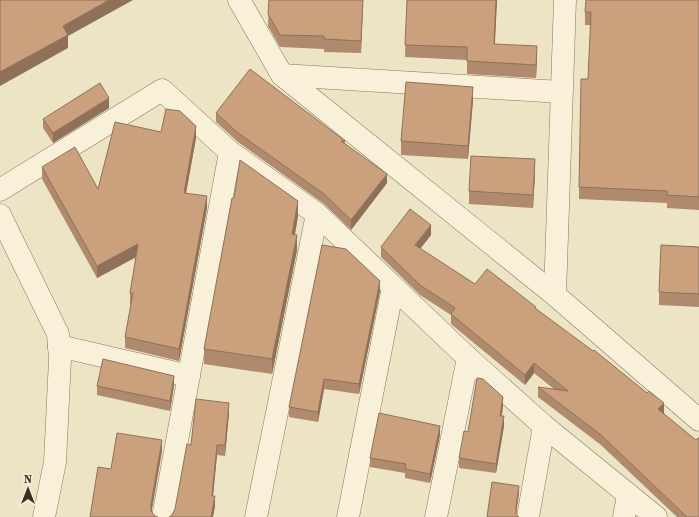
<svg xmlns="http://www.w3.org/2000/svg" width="699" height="517" font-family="'Source Serif 4',serif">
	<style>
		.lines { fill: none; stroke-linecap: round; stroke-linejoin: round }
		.minor-casing { stroke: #88765c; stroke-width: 23 }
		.tertiary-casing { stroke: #88765c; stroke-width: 23 }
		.minor { stroke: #f8f0d9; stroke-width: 22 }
		.tertiary { stroke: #f8f0d9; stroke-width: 22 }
		.wall { fill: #af8a6c }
		.shaded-wall { fill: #8e7158 }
		.building { fill: #cba17d; stroke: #8e7158 }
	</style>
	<rect width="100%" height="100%" fill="#ede4c6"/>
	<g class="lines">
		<g class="minor-casing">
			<g id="minor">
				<polyline points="239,0 282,75 555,295 699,420"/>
				<polyline points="282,75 561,92"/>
				<polyline points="0,190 162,90 230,152 317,214 468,358 544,426 656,517"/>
				<polyline points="555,295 565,0"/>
				<polyline points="59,346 189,376"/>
				<polyline points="163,517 230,152"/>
				<polyline points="256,517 317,214"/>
				<polyline points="348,517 393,287"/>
				<polyline points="436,517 468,358"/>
				<polyline points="528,517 544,426"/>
				<polyline points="624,517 628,496"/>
			</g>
		</g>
		<g class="tertiary-casing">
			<polyline id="tertiary" points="0,215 58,334 60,359 55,462 44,517"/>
		</g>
		<use href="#minor" class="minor"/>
		<use href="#tertiary" class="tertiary"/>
	</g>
	<g class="wall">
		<polygon points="269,0 363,0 361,53 324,52 324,49 280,47 268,26"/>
		<polygon points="407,0 497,0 495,44 537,59 536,78 467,74 467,60 405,57"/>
		<polygon points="699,0 699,210 667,208 667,203 579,199 579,187 588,79 591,25 585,25 585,12"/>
		<polygon points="473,100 468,159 401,155 401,141"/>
		<polygon points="109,108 53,143 43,128 43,119"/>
		<polygon points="216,113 345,141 345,144 387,183 351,230 324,204 238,142 216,122"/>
		<polygon points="196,138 186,193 207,208 179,361 125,348 125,337 131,305 130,304 130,293 136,257 97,278 42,179 42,167 98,189"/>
		<polygon points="535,173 533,208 469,204 469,191"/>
		<polygon points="298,216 295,235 297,250 272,374 204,364 204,349"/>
		<polygon points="431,235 420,249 475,284 536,309 664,413 699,517 677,517 601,445 538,397 538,387 554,389 534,373 525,385 451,324 451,315 420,295 381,257 381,247"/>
		<polygon points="699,247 699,307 659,305 659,292"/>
		<polygon points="380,291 359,394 324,389 318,422 289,417 289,407"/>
		<polygon points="174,385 170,411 97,395 97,386"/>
		<polygon points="503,406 502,416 504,426 496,473 459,468 459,458 468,432"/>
		<polygon points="229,413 225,456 217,455 213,496 215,507 172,515"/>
		<polygon points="440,435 430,483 405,478 405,473 370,467 370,458"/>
	</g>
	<g class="shaded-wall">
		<polygon points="109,0 133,0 68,36 68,48 0,86 0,72 63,26"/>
		<polygon points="363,0 361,53 361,41"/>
		<polygon points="496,0 497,0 494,56 494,44"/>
		<polygon points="537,46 537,59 536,78 536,65"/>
		<polygon points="473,87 473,100 468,159 468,146"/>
		<polygon points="109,98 109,108 53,143 53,133"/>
		<polygon points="196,126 196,138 184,204 184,193"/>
		<polygon points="535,159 535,173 533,208 533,195"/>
		<polygon points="387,174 387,183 351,230 351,220"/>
		<polygon points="207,196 207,208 179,361 179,349"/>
		<polygon points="298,201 298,216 292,249 292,234"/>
		<polygon points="431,225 431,235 415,255 415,245"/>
		<polygon points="297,235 297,250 272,374 272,359"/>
		<polygon points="138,244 138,256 97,278 97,266"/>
		<polygon points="380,281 380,291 359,394 359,384"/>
		<polygon points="534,363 534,373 525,385 525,375"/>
		<polygon points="174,376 174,385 170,411 170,401"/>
		<polygon points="324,379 324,389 318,422 318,412"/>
		<polygon points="503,397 503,406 500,425 500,416"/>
		<polygon points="229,403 229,413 225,456 225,445"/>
		<polygon points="664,403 664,413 658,419 658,409"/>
		<polygon points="504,416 504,426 496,473 496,464"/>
		<polygon points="440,426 440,435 430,483 430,474"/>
		<polygon points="162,440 162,451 151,515 151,504"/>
		<polygon points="217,445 217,455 212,506 212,496"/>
		<polygon points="519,486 519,494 516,515 516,507"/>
		<polygon points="215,496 215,507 213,517 211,517"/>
	</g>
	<g class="building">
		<polygon points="0,0 109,0 63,26 68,35 0,72"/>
		<polygon points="269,0 363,0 361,41 324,39 324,36 280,35 268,14"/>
		<polygon points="407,0 496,0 494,44 537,46 536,65 467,61 467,47 405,45"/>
		<polygon points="586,0 699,0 699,197 667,195 667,191 579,187 581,79 588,79 591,12 585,12"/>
		<polygon points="250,69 345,141 341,141 387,174 351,220 324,194 238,133 216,113"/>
		<polygon points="406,82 473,87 468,146 401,141"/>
		<polygon points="100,83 109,98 53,133 43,119"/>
		<polygon points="166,109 180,111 196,126 184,193 207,196 179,349 125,337 133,293 130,293 138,244 97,266 42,167 75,147 98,189 115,122 161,132"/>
		<polygon points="471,156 535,159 533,195 469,191"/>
		<polygon points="240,160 298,201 292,234 297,235 272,359 204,349 232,198 234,198"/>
		<polygon points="410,209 431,225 415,245 475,284 487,269 536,307 535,308 593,351 594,350 647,393 649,391 664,403 658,409 696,440 698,438 699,438 699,517 687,517 601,435 538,387 568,391 534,363 525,375 451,314 455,308 420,285 381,247"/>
		<polygon points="322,245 346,249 380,281 359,384 324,379 318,412 289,407"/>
		<polygon points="661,245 699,247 699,294 659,292"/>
		<polygon points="103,359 174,376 170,401 97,386"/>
		<polygon points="477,378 483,379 503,397 500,416 504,416 496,464 459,458 464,431 468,432"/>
		<polygon points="196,399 229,403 225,445 217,445 212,496 215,496 211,517 169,517 172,515 175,509 187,444 191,445"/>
		<polygon points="379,413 440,426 430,474 405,469 406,464 370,458"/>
		<polygon points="117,433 162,440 151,504 151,511 155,516 158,517 90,517 98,467 111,469"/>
		<polygon points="492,482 519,486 516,507 516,514 519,517 487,517"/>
	</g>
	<g transform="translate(28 489)" stroke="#f5edd5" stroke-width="3" paint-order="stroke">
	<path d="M0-3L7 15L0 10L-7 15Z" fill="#392d1f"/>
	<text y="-6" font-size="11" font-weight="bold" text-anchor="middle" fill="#392d1f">N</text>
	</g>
</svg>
